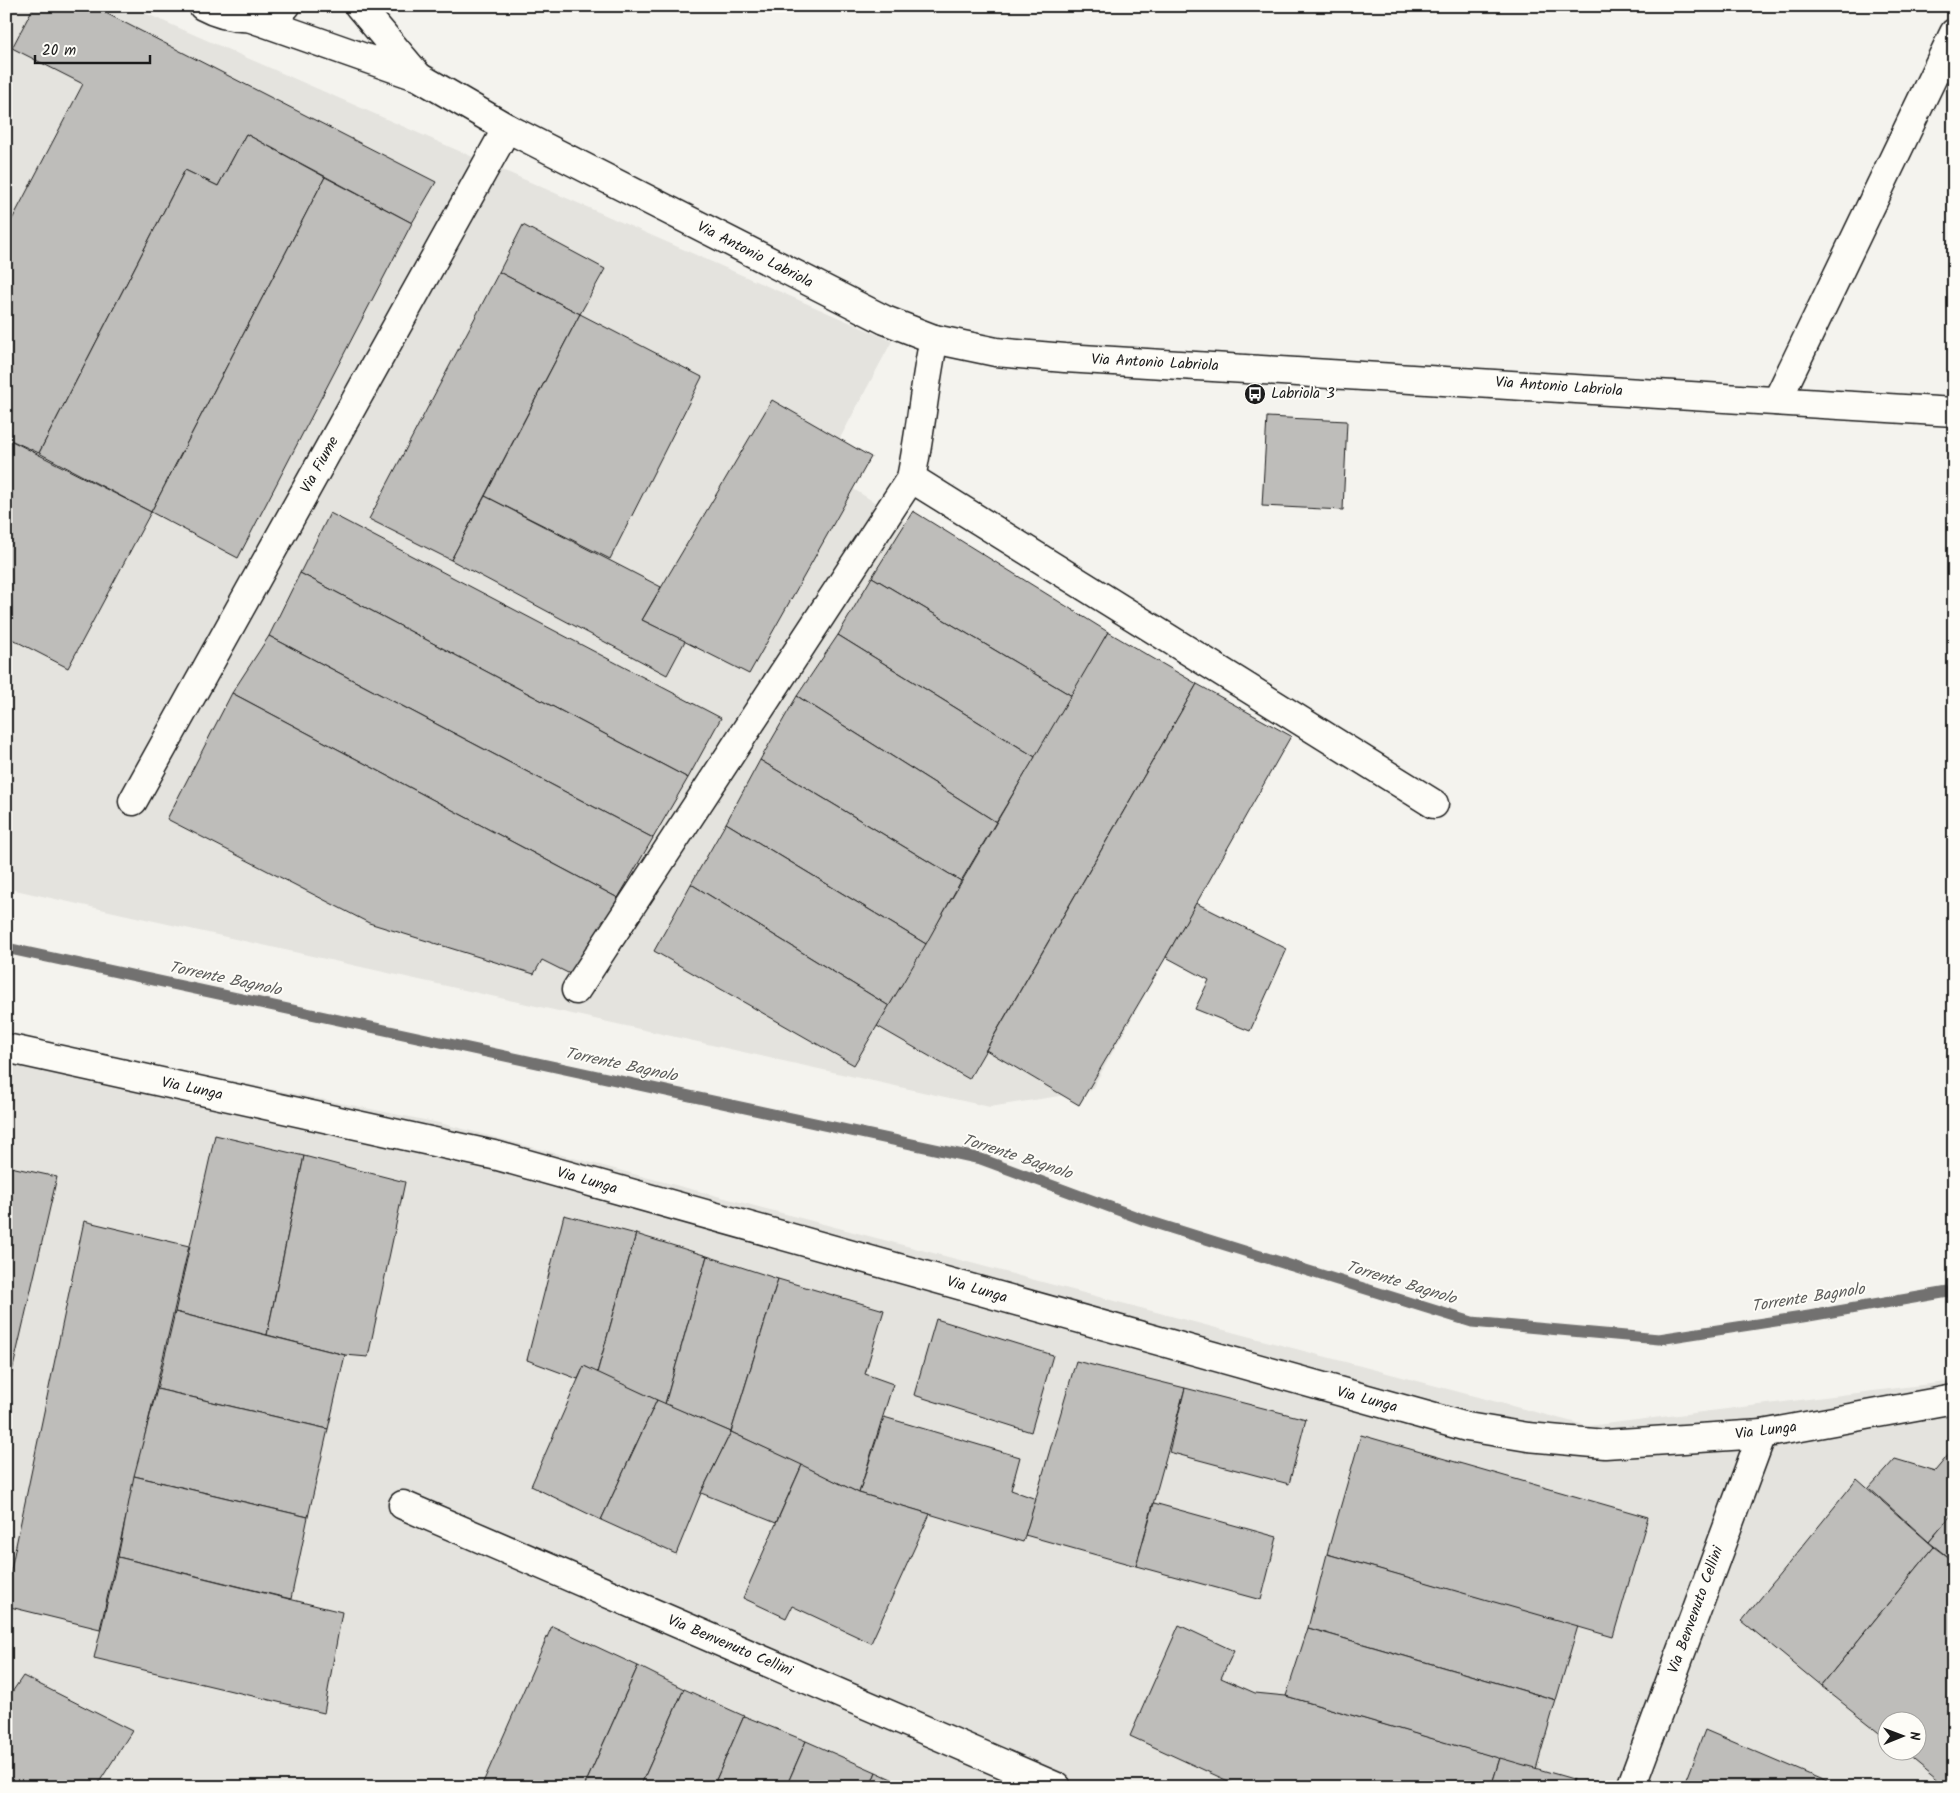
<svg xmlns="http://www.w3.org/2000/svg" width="1960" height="1793" font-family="Kalam,sans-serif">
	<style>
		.built { fill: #e4e3de; fill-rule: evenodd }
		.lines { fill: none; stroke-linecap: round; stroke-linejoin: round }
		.stream { stroke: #72716f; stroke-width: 11 }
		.building { fill: #bebdba; stroke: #1c1c1c }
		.minor-casing { stroke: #1c1c1c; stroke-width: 31 }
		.minor { stroke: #fdfcf7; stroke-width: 28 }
		.labels { text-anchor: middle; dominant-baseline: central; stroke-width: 4; stroke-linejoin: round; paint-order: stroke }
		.street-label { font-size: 15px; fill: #1c1c1c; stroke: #fdfcf7 }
		.poi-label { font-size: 15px; fill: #1c1c1c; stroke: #fdfcf7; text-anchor: start }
		.water-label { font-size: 16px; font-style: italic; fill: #5c5c5a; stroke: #fdfcf7 }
	</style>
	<rect width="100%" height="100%" fill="#f4f3ee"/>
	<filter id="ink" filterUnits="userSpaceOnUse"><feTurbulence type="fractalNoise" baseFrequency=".02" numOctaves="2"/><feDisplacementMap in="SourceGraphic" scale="10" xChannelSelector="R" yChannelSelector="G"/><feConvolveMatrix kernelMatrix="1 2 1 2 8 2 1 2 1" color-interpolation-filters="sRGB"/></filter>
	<g filter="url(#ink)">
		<g class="built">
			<polygon points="6,6 129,6 892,341 823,470 1279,755 1091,1091 990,1107 6,888"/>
			<path d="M6,1035L444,1124L1588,1426L1954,1381V1787H6ZM1888,1720H1918V1750H1888Z"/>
		</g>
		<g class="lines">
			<polyline class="stream" points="6,948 981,1159 1145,1220 1472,1322 1659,1339 1809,1316 1954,1291"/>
		</g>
		<g class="building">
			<polygon points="34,6 92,6 436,182 412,223 246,134 218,186 185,170 39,453 6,438 6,231 83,84 12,48"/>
			<polygon points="246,134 325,177 151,512 39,453 185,170 218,186"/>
			<polygon points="325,177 412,223 238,558 151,512"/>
			<polygon points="523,225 605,269 580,314 499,272"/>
			<polygon points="499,272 580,314 451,560 369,519"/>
			<polygon points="580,314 702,377 610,559 485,496"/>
			<polygon points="772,400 871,457 749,674 642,620"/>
			<polygon points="1267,417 1347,421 1343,510 1262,506"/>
			<polygon points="6,438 151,512 68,668 6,636"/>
			<polygon points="485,496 661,587 642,620 685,641 667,675 451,560"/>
			<polygon points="913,511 1108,632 1072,696 872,577"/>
			<polygon points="330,513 721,718 688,778 300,573"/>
			<polygon points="300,573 688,778 653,838 269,636"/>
			<polygon points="872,577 1072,696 1035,757 838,635"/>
			<polygon points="1108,632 1197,684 969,1079 877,1026"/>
			<polygon points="838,635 1035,757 996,822 797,696"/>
			<polygon points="269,636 653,838 618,898 232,693"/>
			<polygon points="1197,684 1291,736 1166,957 1079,1105 986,1050"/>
			<polygon points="232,693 618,898 574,976 542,960 534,974 369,923 167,819"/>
			<polygon points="797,696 996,822 961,881 760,760"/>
			<polygon points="760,760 961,881 926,944 726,823"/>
			<polygon points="726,823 926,944 889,1006 691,884"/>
			<polygon points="691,884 889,1006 854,1065 654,951"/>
			<polygon points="1196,903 1287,949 1250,1031 1195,1009 1209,980 1166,957"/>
			<polygon points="215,1135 304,1156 267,1335 175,1312"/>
			<polygon points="304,1156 405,1182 368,1357 345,1355 267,1335"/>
			<polygon points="6,1166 57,1177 6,1398"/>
			<polygon points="564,1215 636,1234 597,1373 584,1366 578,1379 527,1360"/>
			<polygon points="84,1221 189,1246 100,1629 6,1606 6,1593"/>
			<polygon points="636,1234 707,1256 665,1404 597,1373"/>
			<polygon points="707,1256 778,1279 731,1432 665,1404"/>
			<polygon points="778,1279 884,1310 865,1374 893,1384 859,1493 731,1432"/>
			<polygon points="175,1312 345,1355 328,1429 157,1389"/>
			<polygon points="936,1319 1053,1355 1031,1432 914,1395"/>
			<polygon points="1076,1361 1185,1388 1136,1566 1025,1535"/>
			<polygon points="584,1366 657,1400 601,1520 531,1486"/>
			<polygon points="1185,1388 1306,1419 1289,1484 1169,1452"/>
			<polygon points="157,1389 328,1429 308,1517 134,1476"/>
			<polygon points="657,1400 731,1432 701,1493 676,1554 601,1520"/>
			<polygon points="884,1417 1020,1457 1011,1490 1036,1499 1023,1542 859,1493"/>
			<polygon points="731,1432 802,1465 776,1523 701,1493"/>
			<polygon points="1361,1435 1648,1517 1613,1637 1327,1554"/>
			<polygon points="1950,1453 1954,1456 1954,1512 1929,1542 1869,1488 1895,1459 1935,1471"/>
			<polygon points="802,1465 859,1493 930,1514 871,1643 792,1606 786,1618 743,1598"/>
			<polygon points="134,1476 308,1517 291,1599 118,1557"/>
			<polygon points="1857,1479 1934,1547 1821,1686 1742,1621"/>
			<polygon points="1154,1503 1277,1537 1261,1600 1136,1566"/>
			<polygon points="1954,1512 1954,1562 1929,1542"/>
			<polygon points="1934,1547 1954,1562 1954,1787 1947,1787 1902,1750 1918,1750 1918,1720 1888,1720 1888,1739 1821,1686"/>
			<polygon points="1327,1554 1578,1626 1556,1700 1308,1628"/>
			<polygon points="118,1557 342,1612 324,1713 94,1658"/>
			<polygon points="1179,1625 1234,1651 1221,1678 1255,1693 1286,1696 1500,1758 1491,1787 1241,1787 1130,1736"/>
			<polygon points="552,1626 638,1666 584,1787 481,1787"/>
			<polygon points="1308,1628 1556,1700 1536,1769 1286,1696"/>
			<polygon points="638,1666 684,1689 640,1787 584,1787"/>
			<polygon points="23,1676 132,1731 96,1787 6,1787 6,1701"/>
			<polygon points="684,1689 744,1716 713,1787 640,1787"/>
			<polygon points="744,1716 806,1741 786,1787 713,1787"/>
			<polygon points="1705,1730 1827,1782 1825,1787 1683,1787"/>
			<polygon points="806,1741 876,1772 870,1787 786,1787"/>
			<polygon points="1500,1758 1573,1779 1571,1787 1491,1787"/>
			<polygon points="876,1772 909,1787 870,1787"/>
		</g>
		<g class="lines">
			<g class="minor-casing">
				<g id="minor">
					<path d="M203,6C227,19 262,23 286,6"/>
					<polyline points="359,6 418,76"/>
					<polyline points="251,18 419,77 507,128 885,320 934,339 996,352 1065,358 1954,412"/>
					<polyline points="1777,401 1954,33"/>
					<polyline points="911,478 1434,804"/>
					<polyline points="133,801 507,128"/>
					<path d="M576,990L911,478C921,432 924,385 934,339"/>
					<polyline points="6,1048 498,1156 1467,1427 1528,1437 1605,1444 1762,1434 1954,1399"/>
					<polyline points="403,1505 1057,1787"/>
					<polyline points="1631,1787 1762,1434"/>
				</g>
			</g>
			<use href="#minor" class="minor"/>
		</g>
	</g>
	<defs>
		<g id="bus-disc" transform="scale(1.125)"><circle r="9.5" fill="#1c1c1c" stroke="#fdfcf7"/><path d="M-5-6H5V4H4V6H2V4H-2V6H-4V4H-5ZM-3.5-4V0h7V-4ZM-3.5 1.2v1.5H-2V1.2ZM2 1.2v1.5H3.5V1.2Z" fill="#fff"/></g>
	</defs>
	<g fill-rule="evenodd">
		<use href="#bus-disc" x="1255" y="394"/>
	</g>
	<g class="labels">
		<g class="street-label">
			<text transform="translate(755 255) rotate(27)">Via Antonio Labriola</text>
			<text transform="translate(1155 363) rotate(3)">Via Antonio Labriola</text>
			<text transform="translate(1559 387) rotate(4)">Via Antonio Labriola</text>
			<text transform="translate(320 465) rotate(-61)">Via Fiume</text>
			<text transform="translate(192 1089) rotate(12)">Via Lunga</text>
			<text transform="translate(587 1181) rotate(16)">Via Lunga</text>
			<text transform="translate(977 1290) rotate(16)">Via Lunga</text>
			<text transform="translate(1367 1400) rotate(15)">Via Lunga</text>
			<text transform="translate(1766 1431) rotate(-7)">Via Lunga</text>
			<text transform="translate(1696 1610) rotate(-70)">Via Benvenuto Cellini</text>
			<text transform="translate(730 1646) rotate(23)">Via Benvenuto Cellini</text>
		</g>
		<g class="poi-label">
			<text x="1271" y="394">Labriola 3</text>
		</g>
		<g class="water-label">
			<text transform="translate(225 979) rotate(12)">Torrente Bagnolo</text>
			<text transform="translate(621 1065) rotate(12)">Torrente Bagnolo</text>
			<text transform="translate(1017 1157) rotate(18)">Torrente Bagnolo</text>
			<text transform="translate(1401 1283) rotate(17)">Torrente Bagnolo</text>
			<text transform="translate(1808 1298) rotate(-9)">Torrente Bagnolo</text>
		</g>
	</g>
	<rect width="1960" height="1793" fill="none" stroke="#fdfcf7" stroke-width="25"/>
	<rect x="12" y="12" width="1935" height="1768" fill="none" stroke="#1c1c1c" stroke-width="2" filter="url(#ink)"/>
	<g transform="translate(1902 1736) rotate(89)"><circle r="24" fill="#fdfcf7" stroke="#a3a29f"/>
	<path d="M0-4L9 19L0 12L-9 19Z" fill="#1c1c1c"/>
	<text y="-8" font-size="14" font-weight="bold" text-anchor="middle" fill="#1c1c1c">N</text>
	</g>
	<path d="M35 55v8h115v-8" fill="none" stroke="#1c1c1c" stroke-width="2.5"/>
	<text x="42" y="55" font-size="15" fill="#1c1c1c" stroke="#fdfcf7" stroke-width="4" paint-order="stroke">20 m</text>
</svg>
